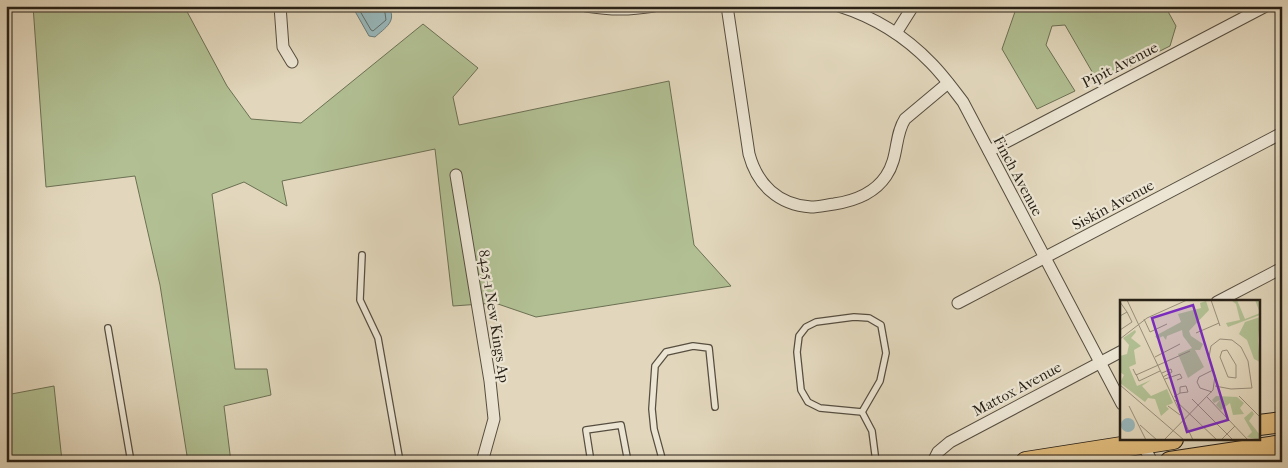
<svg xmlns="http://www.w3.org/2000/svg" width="1288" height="468" font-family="'IM FELL French Canon',serif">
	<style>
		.green { fill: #b1bf92; stroke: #6c7054 }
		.water { fill: #98b7ba; stroke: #6b7b79 }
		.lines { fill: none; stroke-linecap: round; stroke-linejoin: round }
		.shore { stroke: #606c68; stroke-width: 1 }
		.lane-casing { stroke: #564e40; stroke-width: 8 }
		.street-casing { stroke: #564e40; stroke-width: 13 }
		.highway-casing { stroke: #282117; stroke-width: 22 }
		.lane { stroke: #ece5d3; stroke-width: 5.5 }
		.street { stroke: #ece5d3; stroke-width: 11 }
		.highway { stroke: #e1bc7e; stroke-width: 20 }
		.labels { text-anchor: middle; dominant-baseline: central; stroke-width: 4.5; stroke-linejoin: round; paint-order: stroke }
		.street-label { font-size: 15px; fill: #282117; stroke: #ece5d3 }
		.inset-road { fill: none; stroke: #988e7a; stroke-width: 1 }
		.view { fill: #7b2cbf; fill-opacity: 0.15; stroke: #7b2cbf; stroke-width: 2.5 }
		.inset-edge { fill: none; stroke: #282117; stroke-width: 2.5 }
	</style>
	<rect width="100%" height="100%" fill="#e2d7bc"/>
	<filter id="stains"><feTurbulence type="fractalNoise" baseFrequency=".004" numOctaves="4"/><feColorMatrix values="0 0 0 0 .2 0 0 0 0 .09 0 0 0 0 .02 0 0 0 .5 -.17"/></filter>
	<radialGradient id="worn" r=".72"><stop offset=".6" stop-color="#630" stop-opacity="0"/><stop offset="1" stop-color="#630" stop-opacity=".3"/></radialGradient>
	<g class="green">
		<polygon points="33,6 184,6 227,86 251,119 301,123 423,24 478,68 453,97 459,125 669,81 694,245 731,286 536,317 495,303 453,306 435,149 282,181 287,206 244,182 212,194 235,369 267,369 271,395 224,406 231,462 188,462 160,285 135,176 46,187"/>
		<polygon points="1017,6 1165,6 1176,26 1170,46 1098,82 1065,25 1052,26 1046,45 1075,91 1037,109 1002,49"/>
		<polygon points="54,386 62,461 56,462 6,462 6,395"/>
	</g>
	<path class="water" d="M352,6H388C398,21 385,28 375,37L369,36Z"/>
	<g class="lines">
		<polyline class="shore" points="357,6 371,30 373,31 386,20 384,6"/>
		<g class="lane-casing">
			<g id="lane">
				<polyline points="362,255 360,300 378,338 400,462"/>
				<polygon points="854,317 869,318 881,325 886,353 880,381 862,412 820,408 808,402 801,390 797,352 799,336 806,327 816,322"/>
				<polyline points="108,328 131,462"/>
				<polyline points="862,412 872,431 876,462"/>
				<polyline points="591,462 586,430 621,425 628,462"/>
				<polyline points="663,462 654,429 652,409 655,366 666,352 693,346 709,348 715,407"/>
			</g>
		</g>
		<g class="street-casing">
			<g id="street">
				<polyline points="280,6 283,47 292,62"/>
				<path d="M586,6C611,10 629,10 654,6"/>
				<path d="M727,6L749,154C757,184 778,205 811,207C818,207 826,205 834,204C854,201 874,194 886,176C899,157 894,136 905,119L948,83"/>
				<path d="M839,6C874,17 906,37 931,63C943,75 953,89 963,102L1122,404"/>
				<polyline points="896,33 913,6"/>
				<polyline points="989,151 1266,6"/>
				<polyline points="456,175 490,381 494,419 482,462"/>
				<polyline points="1217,302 1282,268"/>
				<polyline points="958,303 1282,133"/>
				<polyline points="1141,441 1152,462"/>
				<polyline points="933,462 938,452 950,442 1122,351"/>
			</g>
		</g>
		<g class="highway-casing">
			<g id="highway">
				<polyline points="1259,425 1282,422"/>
				<polyline points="1026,462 1173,439"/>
				<polyline points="1170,462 1282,445"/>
			</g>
		</g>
		<use href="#lane" class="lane"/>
		<use href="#street" class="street"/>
		<use href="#highway" class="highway"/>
	</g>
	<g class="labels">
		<g class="street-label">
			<text transform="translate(1120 65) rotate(-27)">Pipit Avenue</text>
			<text transform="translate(1018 176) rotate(62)">Finch Avenue</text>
			<text transform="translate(1113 205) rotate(-28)">Siskin Avenue</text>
			<text transform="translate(494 316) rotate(81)">8425-1 New Kings Ap</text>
			<text transform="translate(1017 389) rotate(-28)">Mattox Avenue</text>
		</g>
	</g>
	<g transform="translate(1120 300)">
		<rect width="140" height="140" fill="#e2d7bc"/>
		<path d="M111,0H117L125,19L140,13L135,0H140V15L108,27L106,23L120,20L116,4ZM86,1L89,10L69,31L71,36L83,44L80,50H75L84,67L68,78L58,54L72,48L63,36L62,30L47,36L46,40L43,36L37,39L35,36L61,22L58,14L81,8L80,3ZM140,17L138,41L140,62L134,59L127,40L119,34L125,22ZM15,30L16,32L11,38L21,46L14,50L16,64L9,67L17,86L31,80L22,86L31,96L47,89L53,103L46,106L49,109L41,116L35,99L28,98L25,102L0,83L4,75L0,72V56L7,54L9,45L3,38ZM96,96L117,97L124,103L120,108L124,114L113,115L110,103L101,110L96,105L100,100L94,103L92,100ZM132,111L134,114L129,121L140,135V140L127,137L132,132L124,118Z" fill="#b1bf92"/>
		<path d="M1 125a7 7 0 1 1 14 0a7 7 0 1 1-14 0Z" fill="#98b7ba"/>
		<path class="inset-road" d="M7,0L73,140M91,0L100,26M0,2L7,12L0,16M24,19L30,32L47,24M0,30L12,22L7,12M76,33L99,23M0,39L27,18L67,0M107,50L116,65V78L108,77L100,57L102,51ZM35,57L60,44M13,69L16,75L70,51M42,73L51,69L52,72L43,77M16,74L19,81L40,71M45,79L60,74L62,78L57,80M0,85L64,140M92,92L80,88L77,82L79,77L93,70M119,96L140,117M54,97L60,93V87L66,86L68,92L60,93M87,97L128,140M72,99L113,140M55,100L97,140M9,106L26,140M48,106L60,115M20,125L37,140M44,140L93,90L95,76L89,57L91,46L100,39L112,40L121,47L128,61L132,88L111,89L95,86M101,140L115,126"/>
		<path class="view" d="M73,5L108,120L67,132L32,18Z"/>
		<rect width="140" height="140" class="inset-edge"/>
	</g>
	<rect width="1288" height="468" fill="none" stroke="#e2d7bc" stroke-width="25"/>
	<rect x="8" y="8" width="1273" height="453" fill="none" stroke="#282117" stroke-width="2.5"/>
	<rect x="12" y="12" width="1263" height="443" fill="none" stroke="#282117"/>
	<rect width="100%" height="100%" filter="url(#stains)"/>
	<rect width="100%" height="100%" fill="url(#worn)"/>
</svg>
